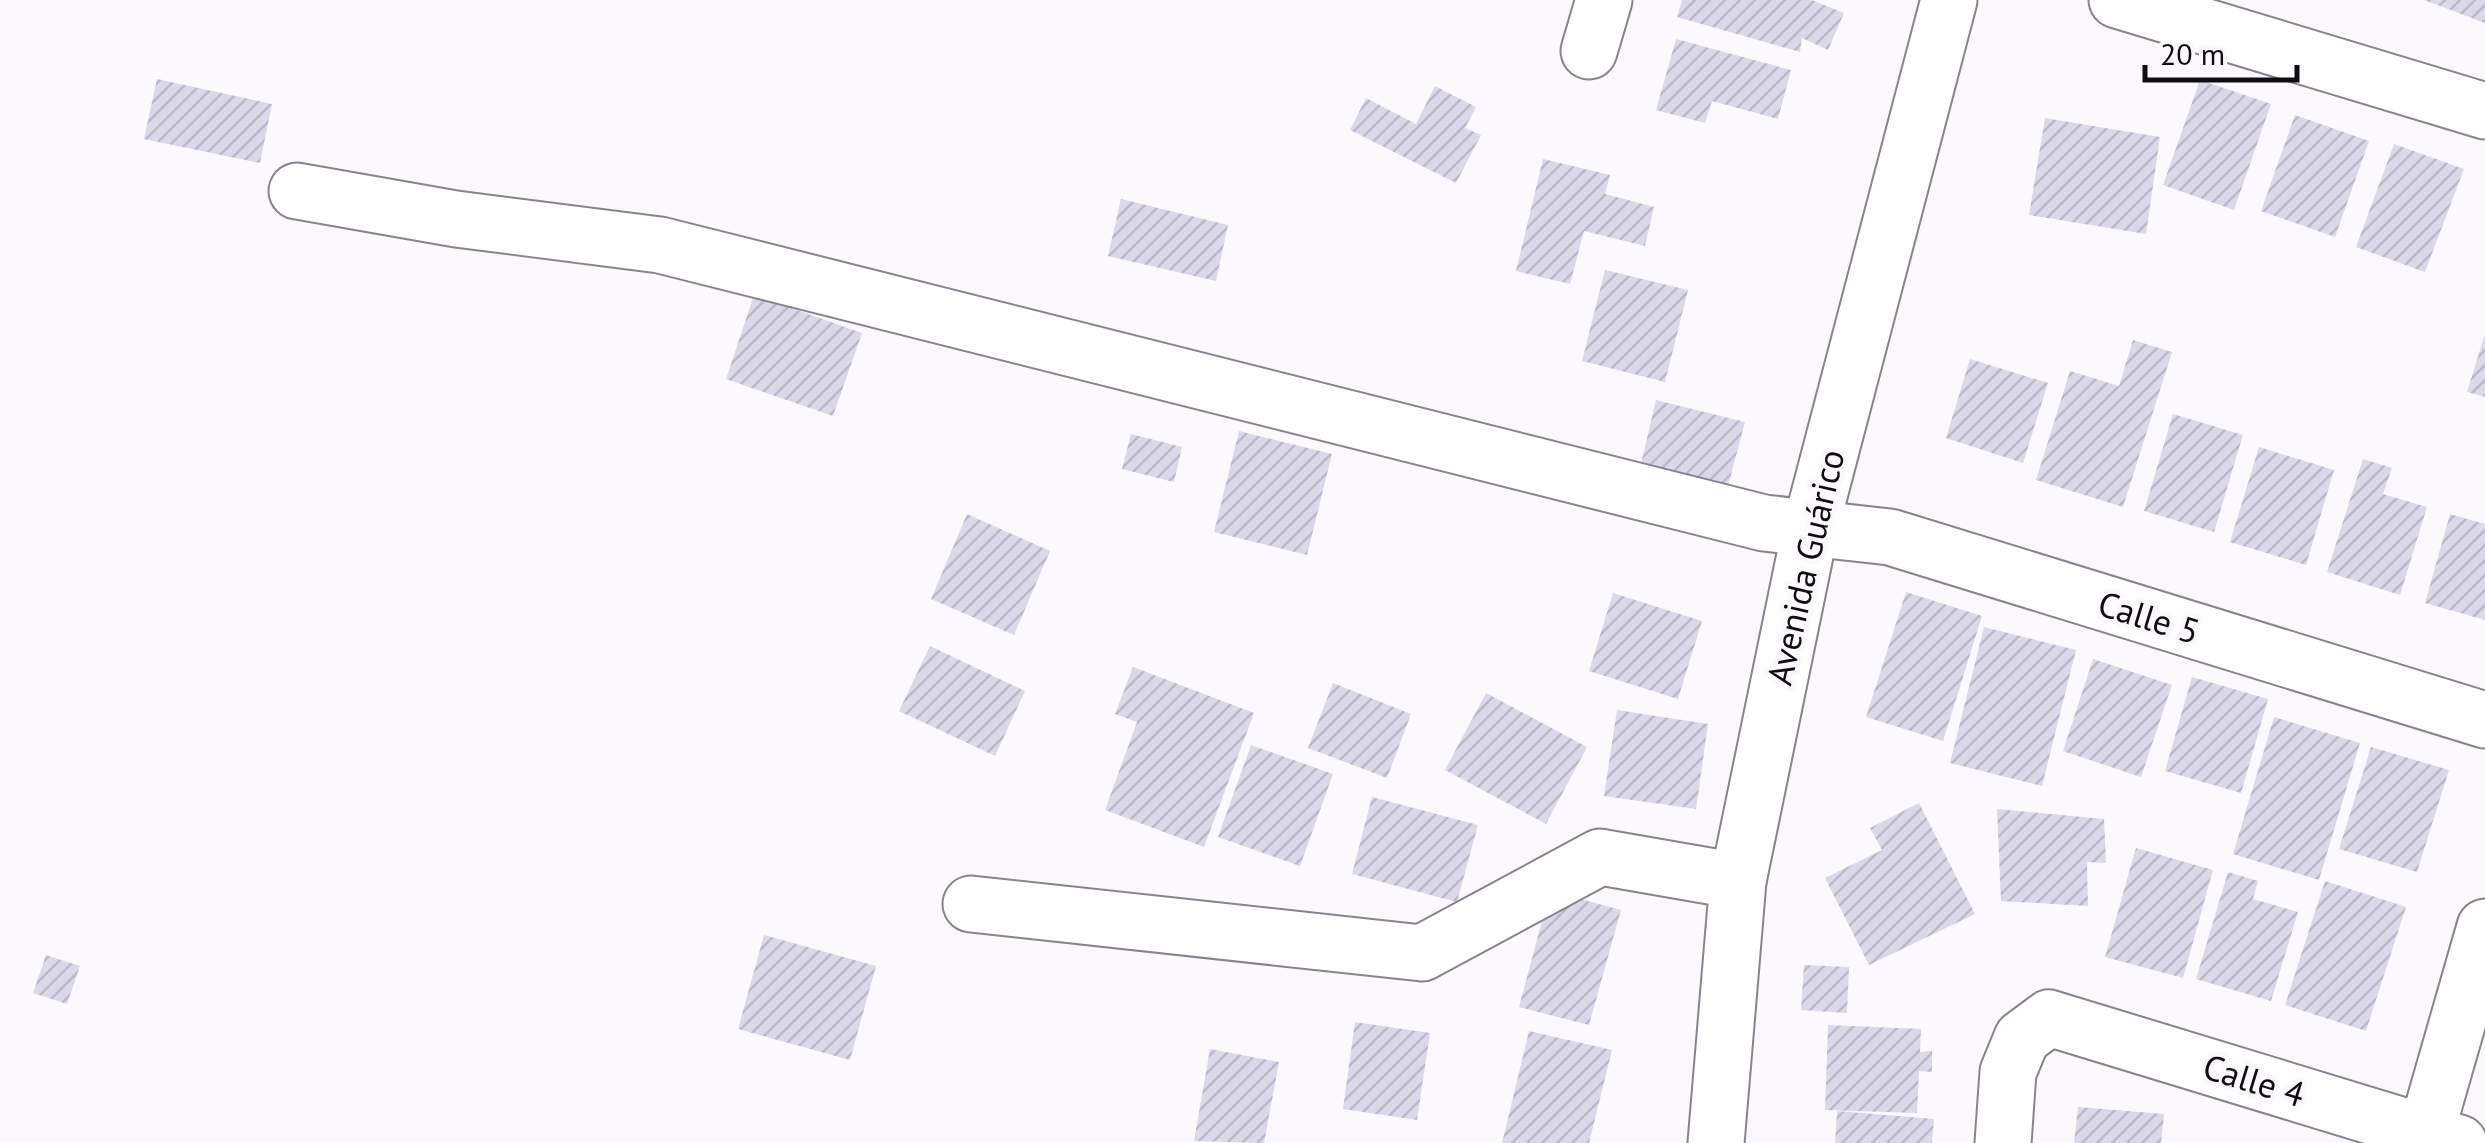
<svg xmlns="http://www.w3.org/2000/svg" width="2485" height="1143" font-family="'PT Sans',sans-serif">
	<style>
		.building { fill: url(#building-hatch) }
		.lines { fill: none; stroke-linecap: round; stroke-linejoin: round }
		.minor-casing { stroke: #8b8291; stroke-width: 59 }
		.minor { stroke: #fff; stroke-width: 55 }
		.labels { text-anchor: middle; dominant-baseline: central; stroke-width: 10; stroke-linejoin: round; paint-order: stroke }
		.street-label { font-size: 35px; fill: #0f0c12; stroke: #fbf9fd }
	</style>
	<defs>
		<pattern id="building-hatch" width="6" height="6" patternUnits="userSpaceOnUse" patternTransform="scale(2.5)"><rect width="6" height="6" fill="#dbd8ea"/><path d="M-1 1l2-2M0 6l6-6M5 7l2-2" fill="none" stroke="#bbb8c8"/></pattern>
	</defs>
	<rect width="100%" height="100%" fill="#fbf9fd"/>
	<g class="building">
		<polygon points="1682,0 1812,0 1844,13 1828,50 1802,38 1800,52 1677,17"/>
		<polygon points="2424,0 2485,0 2485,23"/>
		<polygon points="1676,39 1791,70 1778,119 1712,101 1705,123 1656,110"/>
		<polygon points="157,79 272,104 260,163 144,139"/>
		<polygon points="2200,80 2271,104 2234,210 2163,185"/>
		<polygon points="1435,86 1476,107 1465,128 1481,135 1456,183 1350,130 1366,98 1416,124"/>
		<polygon points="2295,115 2369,141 2335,237 2261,211"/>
		<polygon points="2045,118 2160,137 2146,234 2029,215"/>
		<polygon points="2394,144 2464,169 2425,272 2356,247"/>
		<polygon points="1543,159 1610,175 1605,194 1654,207 1645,246 1584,231 1570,284 1516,271"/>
		<polygon points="1121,199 1228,225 1216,281 1108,256"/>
		<polygon points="1605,270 1688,290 1665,382 1582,361"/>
		<polygon points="754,295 862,333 833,416 726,379"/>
		<polygon points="2484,337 2485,337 2485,397 2467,392"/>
		<polygon points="2133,340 2172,352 2123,507 2036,480 2070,371 2119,386"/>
		<polygon points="1970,359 2048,383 2023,463 1946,438"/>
		<polygon points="1656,400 1745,422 1728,486 1641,464"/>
		<polygon points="2173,414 2243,435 2214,532 2144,511"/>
		<polygon points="1239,431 1332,454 1307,555 1214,532"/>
		<polygon points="1131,434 1182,447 1174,482 1122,469"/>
		<polygon points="2259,447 2334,470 2306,565 2230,542"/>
		<polygon points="2363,459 2392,468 2383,494 2427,507 2400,595 2327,572"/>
		<polygon points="967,514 1050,551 1014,635 931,599"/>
		<polygon points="2450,514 2485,524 2485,620 2425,603"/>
		<polygon points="1906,592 1982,616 1943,741 1866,717"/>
		<polygon points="1613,593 1702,621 1678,699 1589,671"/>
		<polygon points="1984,627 2076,650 2042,786 1950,763"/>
		<polygon points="930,646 1025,691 995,756 899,711"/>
		<polygon points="2093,659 2172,685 2141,777 2063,751"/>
		<polygon points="1133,667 1254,713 1204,847 1105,810 1137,722 1115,714"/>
		<polygon points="2192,677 2268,699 2241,793 2165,771"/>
		<polygon points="1333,683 1411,714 1387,778 1308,748"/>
		<polygon points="1486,693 1587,747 1546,824 1445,770"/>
		<polygon points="1617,710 1708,724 1696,809 1604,796"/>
		<polygon points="2274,717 2360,743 2319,880 2233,854"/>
		<polygon points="1251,745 1333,774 1300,866 1218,837"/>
		<polygon points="2371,747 2449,770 2417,872 2339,849"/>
		<polygon points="1372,797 1478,825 1457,902 1352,874"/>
		<polygon points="1919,803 1975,914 1869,965 1825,878 1882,850 1870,828"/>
		<polygon points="1997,809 2104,819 2106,863 2087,862 2088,906 2001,901"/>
		<polygon points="2136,848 2213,870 2183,978 2105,957"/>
		<polygon points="2228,872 2258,881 2253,899 2298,912 2271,1001 2196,979"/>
		<polygon points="2325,881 2406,907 2366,1031 2285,1005"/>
		<polygon points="1550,891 1621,910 1589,1025 1519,1007"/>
		<polygon points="764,935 876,966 850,1060 738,1029"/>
		<polygon points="46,955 80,966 67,1004 33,993"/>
		<polygon points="1804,965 1849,967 1847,1013 1801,1010"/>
		<polygon points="1355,1022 1430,1033 1417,1120 1343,1109"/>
		<polygon points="1828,1025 1921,1029 1920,1052 1932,1051 1932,1072 1919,1071 1917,1113 1825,1110"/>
		<polygon points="1529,1031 1612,1050 1589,1143 1502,1143"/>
		<polygon points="1210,1049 1279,1062 1264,1143 1194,1141"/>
		<polygon points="2078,1107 2164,1114 2161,1143 2074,1143"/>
		<polygon points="1837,1111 1934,1119 1932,1143 1835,1143"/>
	</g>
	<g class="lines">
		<g class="minor-casing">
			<g id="minor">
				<polyline points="2117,0 2485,111"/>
				<polyline points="1589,51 1604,0"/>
				<polyline points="297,191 456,219 660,245 1764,523 1890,537 2485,720"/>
				<polyline points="971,904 1422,953 1600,857 1738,881"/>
				<polyline points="1716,1143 1738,881 1811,526 1949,0"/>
				<polyline points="2003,1143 2008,1072 2022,1038 2049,1018 2459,1143"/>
				<polyline points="2423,1143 2485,927"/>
			</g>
		</g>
		<use href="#minor" class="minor"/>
	</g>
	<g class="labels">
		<g class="street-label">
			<text transform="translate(1805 567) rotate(-77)">Avenida Guárico</text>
			<text transform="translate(2149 617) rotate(17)">Calle 5</text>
			<text transform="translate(2254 1080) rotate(17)">Calle 4</text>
		</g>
	</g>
	<path d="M2145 65v15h152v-15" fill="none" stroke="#0f0c12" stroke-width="5"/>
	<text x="2160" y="65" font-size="30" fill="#0f0c12" stroke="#fbf9fd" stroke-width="8" paint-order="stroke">20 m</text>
</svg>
